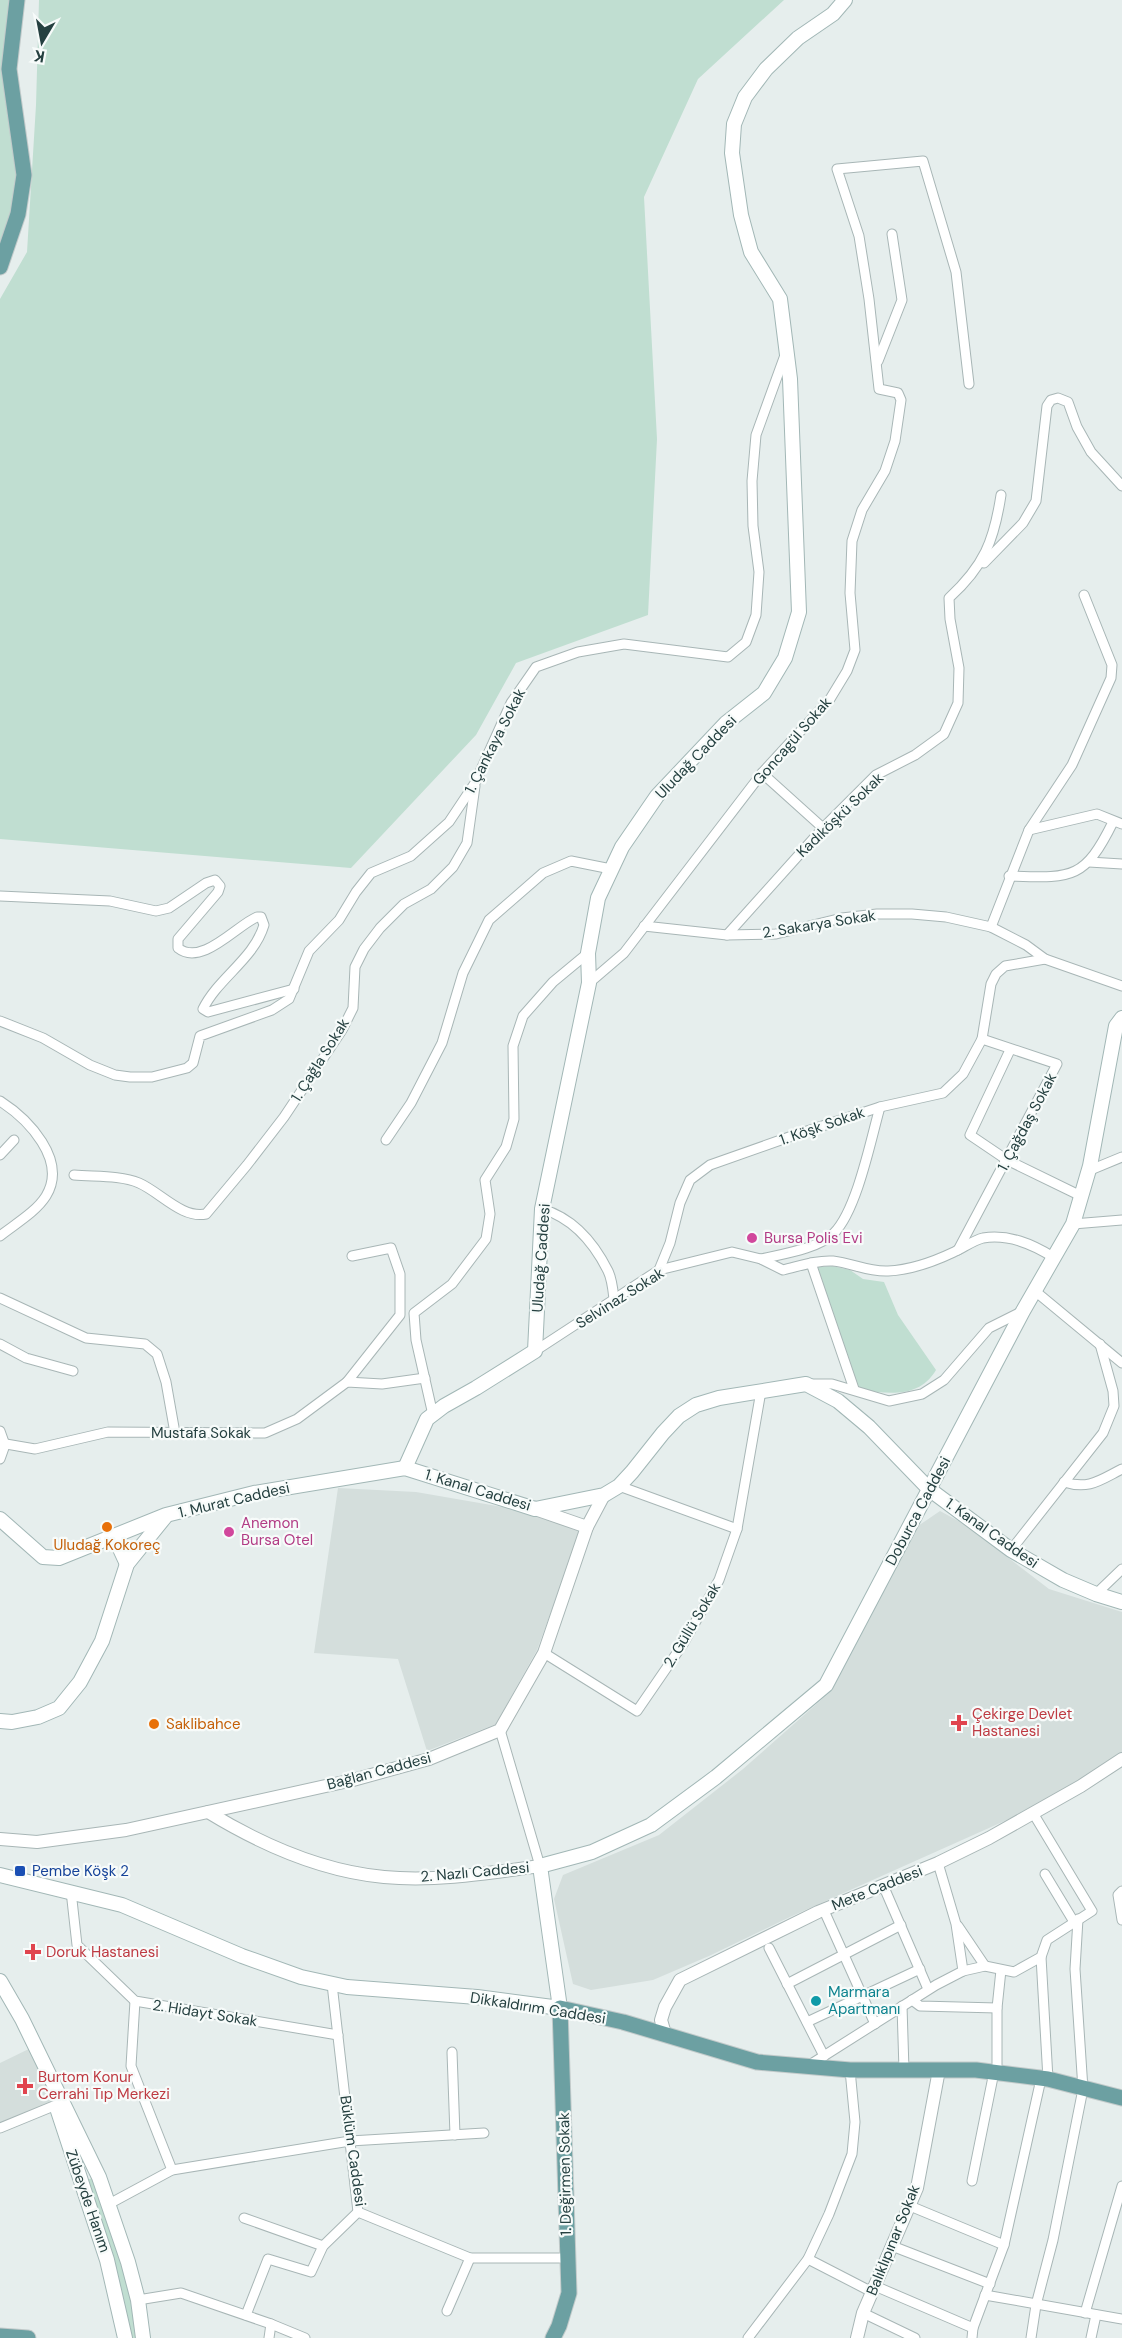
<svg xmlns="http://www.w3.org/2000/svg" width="1122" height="2338" font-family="'DM Sans',sans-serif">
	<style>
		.built { fill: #d4dedc }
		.green { fill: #c0ded1 }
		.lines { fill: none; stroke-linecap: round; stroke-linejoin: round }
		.minor-casing { stroke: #a8b6b6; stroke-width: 11 }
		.tertiary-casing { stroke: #a8b6b6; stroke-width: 14 }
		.secondary-casing { stroke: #a2b7b6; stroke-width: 16 }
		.primary-casing { stroke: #c2caca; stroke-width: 17 }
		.minor { stroke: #fff; stroke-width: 9 }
		.tertiary { stroke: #fff; stroke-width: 12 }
		.secondary { stroke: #fff; stroke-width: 14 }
		.primary { stroke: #6ca0a2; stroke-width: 15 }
		.hotel-dot { fill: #d1479c; stroke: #f7fbfa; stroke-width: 2 }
		.food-dot { fill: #e8710a; stroke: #f7fbfa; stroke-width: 2 }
		.health-dot { fill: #e0444e; stroke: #f7fbfa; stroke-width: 2 }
		.transit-dot { fill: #1a4fb4; stroke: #f7fbfa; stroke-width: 2 }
		.culture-dot { fill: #0f9aa8; stroke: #f7fbfa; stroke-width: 2 }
		.labels { text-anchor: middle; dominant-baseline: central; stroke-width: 4.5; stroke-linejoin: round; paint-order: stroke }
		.street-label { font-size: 15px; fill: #254040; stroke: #f7fbfa }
		.hotel-label { font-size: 15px; fill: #b23c85; stroke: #f7fbfa; text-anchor: start }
		.food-label { font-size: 15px; fill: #c56008; stroke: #f7fbfa }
		.health-label { font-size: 15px; fill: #be3a42; stroke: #f7fbfa; text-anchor: start }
		.transit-label { font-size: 15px; fill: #164399; stroke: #f7fbfa; text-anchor: start }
		.culture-label { font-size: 15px; fill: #0d838f; stroke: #f7fbfa; text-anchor: start }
	</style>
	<rect width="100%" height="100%" fill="#e6eeed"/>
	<g class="built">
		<polygon points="338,1488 416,1492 515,1509 581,1530 537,1650 496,1724 427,1751 398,1659 314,1653"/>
		<polygon points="940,1511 964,1524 1049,1589 1122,1612 1122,1753 1036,1807 790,1917 709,1956 653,1980 591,1990 573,1984 554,1899 563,1875 659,1835 743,1769 830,1692 918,1526"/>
		<polygon points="35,2046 56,2105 0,2128 0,2063"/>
	</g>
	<g class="green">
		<polygon points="0,0 11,0 17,173 9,226 0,249"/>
		<polygon points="39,0 784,0 698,79 644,197 657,439 648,615 516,663 476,735 351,868 0,839 0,299 27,252 36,105"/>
		<path d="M832,1266L850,1270L863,1279L884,1282L898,1315L936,1370C919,1399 887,1394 859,1389L816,1267Z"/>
		<polygon points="99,2177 143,2338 125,2338 80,2181"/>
	</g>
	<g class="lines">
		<g class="minor-casing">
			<g id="minor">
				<polyline points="878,361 902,300 892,234"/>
				<polyline points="984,563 1023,523 1036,501 1047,406 1051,400 1058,398 1068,402 1077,427 1091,452 1122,486"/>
				<polyline points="762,773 823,828"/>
				<polyline points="1029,830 1097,814 1122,824"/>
				<polyline points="1089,862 1122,864"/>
				<path d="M1009,876C1071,878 1084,881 1113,822"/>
				<path d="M0,896L110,901L156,911L169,908L206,883L215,880L220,886L218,892L178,939V948C202,967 237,925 257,917H261L264,925C254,959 218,978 203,1009L208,1012L294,989"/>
				<path d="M644,926L727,935L823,828L876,775L915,755L944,734L958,703L959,668L950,619L949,598C984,566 994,541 1001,495"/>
				<polyline points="991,927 1029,830 1072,765 1111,678 1112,665 1084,595"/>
				<polyline points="727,935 776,934 842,918 877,914 912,914 946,917 991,927 1026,945 1045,959 1122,986"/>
				<polyline points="589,983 624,953 762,773 830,699 847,671 855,650 850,593 852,541 862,510 885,471 895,441 901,400 898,393 879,389 869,299 859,236 837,169 923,161 956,272 969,384"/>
				<polyline points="0,1021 43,1038 90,1065 115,1075 130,1077 152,1077 187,1068 193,1063 200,1036 272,1010 289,999 309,951 339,920 356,892 371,873 411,856 449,822 475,783 511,703 536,667 578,652 624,644 728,657 746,642 756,615 759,572 753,526 752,481 756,435 785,355"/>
				<polyline points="1010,1050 970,1135 1007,1160 1081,1196"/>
				<path d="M0,1101C28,1119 68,1160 46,1196C36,1212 15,1224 0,1236"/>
				<polyline points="386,1140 411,1103 442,1043 463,973 489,920 543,873 571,861 611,869"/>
				<polyline points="0,1155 14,1140"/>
				<polyline points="1088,1171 1122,1157"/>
				<path d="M74,1175C94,1177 120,1175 139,1183C160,1192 182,1219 206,1214L247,1165L284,1117L342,1030L353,1008L355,967L364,949L380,928L404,904L431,889L453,867L467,843L475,786"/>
				<path d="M542,1209C573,1218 594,1243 608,1271C612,1279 613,1290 614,1299"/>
				<polyline points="1073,1224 1122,1220"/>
				<polyline points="958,1250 1057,1064 982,1039"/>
				<path d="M761,1259C782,1254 818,1249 834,1233C857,1210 871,1139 880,1107"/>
				<polyline points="811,1263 854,1389"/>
				<polyline points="659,1270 670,1243 680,1203 690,1180 710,1165 792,1136 880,1107 943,1093 963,1074 982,1039 991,984 996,974 1005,966 1045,959"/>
				<polyline points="1035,1291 1122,1363"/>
				<polyline points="0,1298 86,1338 145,1344 157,1354 166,1382 175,1433"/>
				<polyline points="0,1344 26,1358 73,1371"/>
				<path d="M535,1351L659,1270L732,1252L761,1259L783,1270C800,1266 816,1260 833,1261C852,1263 868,1272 888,1271C911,1270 933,1262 954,1252C963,1248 974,1240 983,1238C1009,1234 1032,1244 1053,1257"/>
				<polyline points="347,1382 400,1315 400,1274 391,1248 352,1256"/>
				<polyline points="808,1384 832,1384 889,1401 922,1394 944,1380 989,1328 1023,1311"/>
				<polyline points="433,1415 416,1340 414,1313 452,1284 486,1239 490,1214 485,1180 506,1147 514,1119 513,1046 523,1016 553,982 588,953"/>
				<polyline points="0,1431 5,1445 0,1459"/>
				<polyline points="0,1443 35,1449 108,1432 265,1433 297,1419 347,1382 382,1384 425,1378"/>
				<path d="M1064,1482C1089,1490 1100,1480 1122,1469"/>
				<polyline points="619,1486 737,1529"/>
				<polyline points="1011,1550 1103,1433 1114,1406 1113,1391 1100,1344"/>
				<polyline points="1096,1594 1122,1569"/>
				<polyline points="544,1653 637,1711 683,1644 719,1580 737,1529 761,1391"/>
				<polyline points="500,1730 540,1866"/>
				<polyline points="938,1863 956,1924 963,1971"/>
				<polyline points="1045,1874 1074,1922"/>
				<polyline points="883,1885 928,1989"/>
				<polyline points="71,1891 77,1945 135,2001 338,2035"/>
				<polyline points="1122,1891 1118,1895 1122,1920"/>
				<polyline points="826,1915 875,2024"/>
				<polyline points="958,1926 985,1966"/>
				<polyline points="769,1948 824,2056"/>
				<polyline points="1041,1957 1048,2079"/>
				<polyline points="332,1984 358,2212 470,2258 567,2258"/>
				<polyline points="787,1984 901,1925"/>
				<polyline points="912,2000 920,2006 997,2008"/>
				<polyline points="135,2001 131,2066 172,2170"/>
				<polyline points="902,2006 904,2070"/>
				<polyline points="807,2022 920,1969"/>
				<polyline points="452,2052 455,2135"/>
				<polyline points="808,2066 936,1985 963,1971 985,1966 1014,1972 1041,1957 1047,1940 1092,1911 1033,1813"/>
				<polyline points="997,2073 997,2008 1001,1970"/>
				<polyline points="0,2128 56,2105"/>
				<polyline points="972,2181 994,2072"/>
				<polyline points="109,2204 172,2170 350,2141 484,2133"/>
				<polyline points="910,2206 1004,2245"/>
				<polyline points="244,2218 323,2246"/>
				<polyline points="892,2246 990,2284"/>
				<polyline points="808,2259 872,2292"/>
				<polyline points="875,2286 973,2328"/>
				<polyline points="985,2295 1122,2319"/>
				<polyline points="138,2300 181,2293 271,2324 305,2338"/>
				<polyline points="447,2311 470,2258"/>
				<polyline points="863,2313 915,2338"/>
				<polyline points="1085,2313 1122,2186"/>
				<polyline points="246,2315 268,2259 311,2272 323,2246 358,2212"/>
				<polyline points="269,2338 271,2324"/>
				<polyline points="748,2338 808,2259 829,2214 852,2154 855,2122 850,2070"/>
				<polyline points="972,2338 973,2328 1004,2245 1041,2079"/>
				<polyline points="1031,2338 1036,2305 1053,2240 1083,2089 1075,1969 1078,1919"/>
				<polyline points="1091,2338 1096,2315"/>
			</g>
		</g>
		<g class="tertiary-casing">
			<g id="tertiary">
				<polyline points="535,1509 587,1527"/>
				<path d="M208,1812C262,1845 320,1871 384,1877C436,1882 489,1873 540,1866"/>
				<polyline points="0,1839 37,1842 126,1830 353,1780 429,1759 500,1730 544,1653 587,1527 604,1495"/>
				<polyline points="665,2034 661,2020 665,2007 680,1980 818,1912 938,1863 989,1838 1081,1786 1122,1759"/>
				<polyline points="857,2338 863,2313 917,2188 939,2070"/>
			</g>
		</g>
		<g class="secondary-casing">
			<g id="secondary">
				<polyline points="405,1468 427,1419 444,1406 476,1388 535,1351 542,1209 589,983 588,953 598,898 622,847 657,796 726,723 764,693 785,658 799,612 790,379 780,299 751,252 741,215 732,153 734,124 745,97 766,69 798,38 833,14 845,0"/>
				<polyline points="0,1519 43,1557 59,1558 166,1515 254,1493 405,1468 535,1509 604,1495 619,1486 632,1472 663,1433 679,1416 696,1405 719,1398 806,1384 838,1401 869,1427 929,1489 1011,1550 1063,1580 1096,1594 1122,1602"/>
				<polyline points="114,1536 127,1564"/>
				<polyline points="0,1721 12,1722 38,1717 59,1708 80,1682 102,1641 127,1564 165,1517"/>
				<polyline points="0,1875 122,1905 242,1956 301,1977 347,1987 477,1997 560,2008 540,1866 592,1852 651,1825 716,1777 826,1685 1023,1311 1073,1224 1090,1166 1116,1026 1122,1018"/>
				<polyline points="0,1981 22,2019 99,2177 128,2262 138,2300 143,2338"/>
				<polyline points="57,2108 107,2260 125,2338"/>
			</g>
		</g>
		<g class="primary-casing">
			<g id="primary">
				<polyline points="0,267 18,214 24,175 9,69 17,0"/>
				<polyline points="0,2336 28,2338"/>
				<polyline points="553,2338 559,2326 569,2293 560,2008 623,2022 757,2062 850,2070 976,2070 1048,2079 1122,2098"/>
			</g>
		</g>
		<use href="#minor" class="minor"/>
		<use href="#tertiary" class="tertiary"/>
		<use href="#secondary" class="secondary"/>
		<use href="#primary" class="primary"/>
	</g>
	<g class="hotel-dot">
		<circle cx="752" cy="1238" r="6"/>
		<circle cx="229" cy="1532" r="6"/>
	</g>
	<g class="food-dot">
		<circle cx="107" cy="1527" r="6"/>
		<circle cx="154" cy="1724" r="6"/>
	</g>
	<g class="health-dot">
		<path d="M956 1714h6v6h6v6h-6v6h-6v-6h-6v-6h6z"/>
		<path d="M30 1943h6v6h6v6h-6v6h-6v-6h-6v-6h6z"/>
		<path d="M22 2077h6v6h6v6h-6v6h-6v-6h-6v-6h6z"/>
	</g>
	<rect class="transit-dot" x="14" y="1865" width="12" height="12" rx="3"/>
	<circle class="culture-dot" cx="816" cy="2001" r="6"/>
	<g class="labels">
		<g class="street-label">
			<text transform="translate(495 741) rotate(-63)">1. Çankaya Sokak</text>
			<text transform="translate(792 741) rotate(-49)">Goncagül Sokak</text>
			<text transform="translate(696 757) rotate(-46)">Uludağ Caddesi</text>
			<text transform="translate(840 815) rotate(-44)">Kadıköşkü Sokak</text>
			<text transform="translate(819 924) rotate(-9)">2. Sakarya Sokak</text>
			<text transform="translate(320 1060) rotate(-58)">1. Çağla Sokak</text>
			<text transform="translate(1027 1122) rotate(-62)">1. Çağdaş Sokak</text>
			<text transform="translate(822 1126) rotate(-19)">1. Köşk Sokak</text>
			<text transform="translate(541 1258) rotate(-86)">Uludağ Caddesi</text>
			<text transform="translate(620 1298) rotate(-32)">Selvinaz Sokak</text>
			<text x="201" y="1433">Mustafa Sokak</text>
			<text transform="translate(478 1490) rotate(17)">1. Kanal Caddesi</text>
			<text transform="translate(234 1500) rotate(-13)">1. Murat Caddesi</text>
			<text transform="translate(918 1511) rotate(-62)">Doburca Caddesi</text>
			<text transform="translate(992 1533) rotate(35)">1. Kanal Caddesi</text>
			<text transform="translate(692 1625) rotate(-59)">2. Güllü Sokak</text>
			<text transform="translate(379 1771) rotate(-15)">Bağlan Caddesi</text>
			<text transform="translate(475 1872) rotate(-5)">2. Nazlı Caddesi</text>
			<text transform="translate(877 1888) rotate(-22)">Mete Caddesi</text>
			<text transform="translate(538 2008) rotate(9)">Dikkaldırım Caddesi</text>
			<text transform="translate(205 2013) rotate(9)">2. Hidayt Sokak</text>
			<text transform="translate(353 2151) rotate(82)">Büklüm Caddesi</text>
			<text transform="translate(565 2174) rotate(-91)">1. Değirmen Sokak</text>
			<text transform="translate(88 2201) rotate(71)">Zübeyde Hanım</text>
			<text transform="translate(893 2240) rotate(-68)">Balıklıpınar Sokak</text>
		</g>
		<g class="hotel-label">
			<text x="764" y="1238">Bursa Polis Evi</text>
			<text x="241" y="1523">Anemon<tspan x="241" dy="17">Bursa Otel</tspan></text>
		</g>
		<g class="food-label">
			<text x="107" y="1545">Uludağ Kokoreç</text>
			<text x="166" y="1724" text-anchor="start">Saklibahce</text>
		</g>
		<g class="health-label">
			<text x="972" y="1714">Çekirge Devlet<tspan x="972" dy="17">Hastanesi</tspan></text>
			<text x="46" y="1952">Doruk Hastanesi</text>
			<text x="38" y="2077">Burtom Konur<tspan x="38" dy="17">Cerrahi Tıp Merkezi</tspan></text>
		</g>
		<g class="transit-label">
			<text x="32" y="1871">Pembe Köşk 2</text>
		</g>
		<g class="culture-label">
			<text x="828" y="1992">Marmara<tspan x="828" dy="17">Apartmanı</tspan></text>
		</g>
	</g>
	<g transform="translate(42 42) rotate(190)" stroke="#f7fbfa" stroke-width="4.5" paint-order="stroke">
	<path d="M0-4.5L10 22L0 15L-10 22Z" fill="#254040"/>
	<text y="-9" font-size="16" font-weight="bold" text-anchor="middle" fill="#254040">K</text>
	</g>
</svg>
